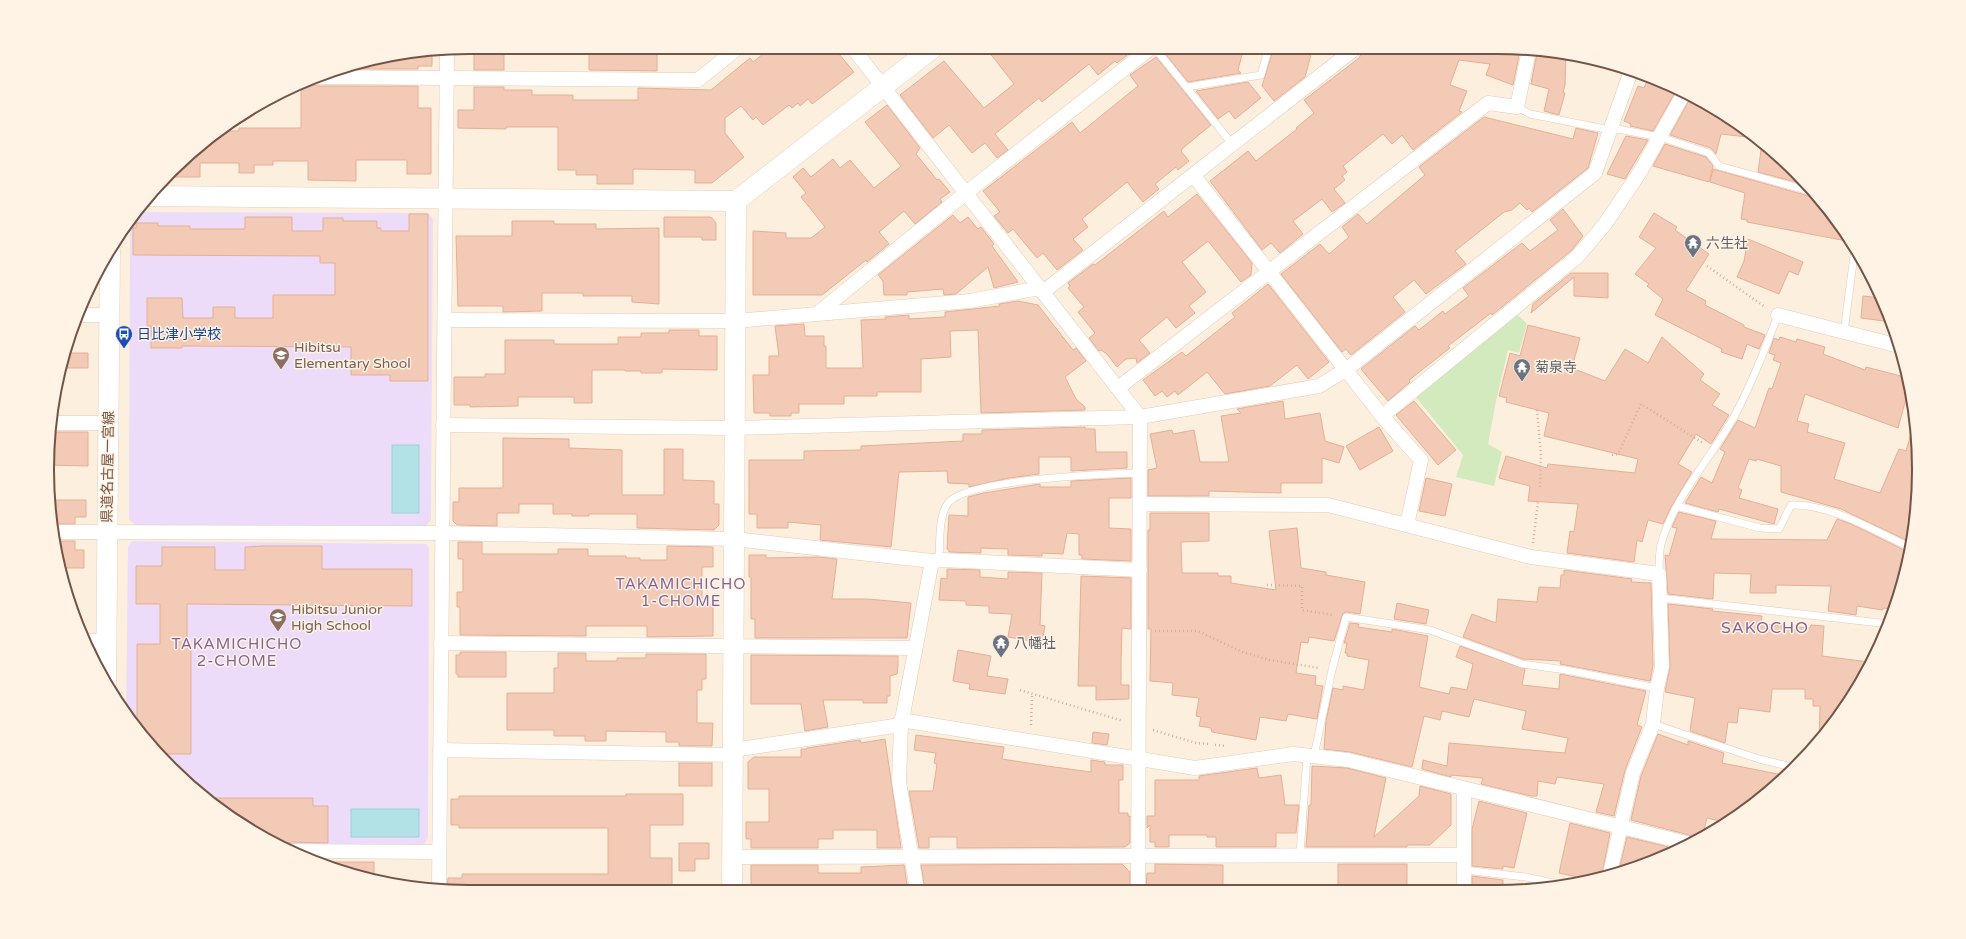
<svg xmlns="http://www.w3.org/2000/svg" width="1966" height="939" font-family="'Varela Round','Noto Sans JP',sans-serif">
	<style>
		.education { fill: #ecdcf9 }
		.green { fill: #d2eabd }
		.water { fill: #b3e2e6; stroke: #99d2d9 }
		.building { fill: #f3cab5; stroke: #e6af95 }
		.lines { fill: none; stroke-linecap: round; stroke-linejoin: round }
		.lane-casing { stroke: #e1cbba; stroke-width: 8 }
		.street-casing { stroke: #e1cbba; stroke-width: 15 }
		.secondary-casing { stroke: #e8cdba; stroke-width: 21 }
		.path { stroke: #d7ae99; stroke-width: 2.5; stroke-dasharray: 1 3; stroke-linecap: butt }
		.lane { stroke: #fff; stroke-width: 7 }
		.street { stroke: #fff; stroke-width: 14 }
		.secondary { stroke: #fff; stroke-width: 20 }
		.labels { text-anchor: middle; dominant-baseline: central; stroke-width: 3; stroke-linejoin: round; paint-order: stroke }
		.worship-label { font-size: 14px; fill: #5b616d; stroke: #fff3e5; text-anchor: start }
		.transit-label { font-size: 14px; fill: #164399; stroke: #fff3e5; text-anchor: start }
		.education-label { font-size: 14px; fill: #785e54; stroke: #fff3e5; text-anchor: start }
		.street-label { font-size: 14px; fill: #735446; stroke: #fff3e5 }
		.neighbourhood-label { font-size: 15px; letter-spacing: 1px; fill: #826197; stroke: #fff3e5 }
		.quarter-label { font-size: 16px; letter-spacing: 1px; fill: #826197; stroke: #fff3e5 }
		.rim { fill: none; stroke: #735446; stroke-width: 2 }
	</style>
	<rect width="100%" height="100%" fill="#fdefde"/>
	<g class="education">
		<polygon points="137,212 428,213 433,219 431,520 425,527 135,525 129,519 130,221"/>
		<polygon points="132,541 426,544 429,548 428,837 424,845 276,844 258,835 191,787 134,727 126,715 128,547"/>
	</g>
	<polygon class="green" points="1518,315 1527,324 1519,353 1508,350 1495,406 1488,444 1502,452 1494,486 1456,477 1463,455 1415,396"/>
	<g class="water">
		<rect x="392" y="445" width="27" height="68"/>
		<rect x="351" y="809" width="68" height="28"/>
	</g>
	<g class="building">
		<polygon points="589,47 657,47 657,71 589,70"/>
		<polygon points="772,47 833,47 854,72 812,104 808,99 800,106 798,103 792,108 789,105 763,125 756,117 753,120 741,106 725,118 725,133 744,157 712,183 695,183 695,170 633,169 633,184 597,184 597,175 576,175 576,170 558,170 558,127 506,127 506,129 458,128 458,110 474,110 474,87 504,87 504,90 532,90 532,95 573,95 573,100 638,100 638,88 711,90 750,58 753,62"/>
		<polygon points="985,47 1133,47 1135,49 1117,63 1115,61 1098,75 1089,64 1042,102 1039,98 995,134 1008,150 997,158 985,143 972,153 949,125 933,138 900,95 944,61 984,108 1014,84"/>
		<polygon points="1168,47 1244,47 1238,70 1241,73 1188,82 1163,51"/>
		<polygon points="1274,47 1313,47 1305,77 1274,101 1262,86"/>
		<polygon points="1365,47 1495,47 1516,55 1518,49 1520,50 1513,85 1486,75 1490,64 1459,60 1450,85 1467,91 1459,111 1462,112 1413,150 1402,135 1392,144 1383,134 1343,166 1347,172 1342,176 1345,180 1334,189 1345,203 1332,212 1322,199 1293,221 1303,234 1280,253 1271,243 1262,250 1210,181 1248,151 1256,161 1297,129 1296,128 1314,113 1304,100 1359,58"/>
		<rect x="474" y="49" width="30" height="21"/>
		<polygon points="432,51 432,66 418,66 418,69 337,69 387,55"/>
		<polygon points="1544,52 1566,54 1565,85 1563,93 1565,93 1559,115 1544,111 1549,89 1531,84 1537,53 1544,55"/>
		<polygon points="1156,57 1211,125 1183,148 1181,151 1189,161 1178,170 1176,167 1155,184 1159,189 1143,202 1127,182 1082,219 1088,227 1073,239 1083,250 1057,270 1043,253 1037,258 1013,229 1008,233 994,216 1000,212 983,191 1072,122 1080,133 1138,86 1130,75"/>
		<polygon points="1649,77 1677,89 1653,131 1630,126 1631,124 1624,121 1638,86 1644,88"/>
		<polygon points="310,80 313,84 318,86 418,86 418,108 431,108 431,174 407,174 407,160 356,160 356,181 308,180 308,161 273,161 273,165 254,165 254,173 239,173 239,163 200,163 200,177 165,177 191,152 220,131 239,131 239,128 301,128 301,84"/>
		<polygon points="1248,82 1261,98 1235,119 1229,111 1218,119 1196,91"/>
		<polygon points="1691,97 1731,118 1756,138 1721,134 1716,154 1711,148 1670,135"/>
		<polygon points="887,105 920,148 916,154 937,180 939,179 950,192 940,199 942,202 915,224 904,211 879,232 889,244 867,262 866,260 822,295 753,295 753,231 786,233 786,238 811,238 825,227 801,197 806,193 793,177 803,168 811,177 833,159 840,168 850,160 874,188 901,166 865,122"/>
		<polygon points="1484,117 1573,139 1576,128 1598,133 1588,168 1532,212 1529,208 1527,210 1520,203 1512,210 1504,212 1455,251 1466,264 1426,294 1414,280 1393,297 1405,312 1351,355 1346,349 1342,352 1281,274 1320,244 1329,254 1349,237 1342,227 1358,214 1367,224 1425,175 1419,167"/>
		<polygon points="1626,136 1648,140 1625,179 1607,174"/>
		<polygon points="1762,143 1795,171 1807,185 1758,172"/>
		<polygon points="1665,144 1706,157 1713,166 1709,182 1653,166"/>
		<polygon points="1713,169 1812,197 1816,196 1852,242 1747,222 1747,220 1741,219 1745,193 1710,182"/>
		<polygon points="1197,194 1252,263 1251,275 1241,282 1208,241 1182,262 1206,292 1189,306 1195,313 1176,328 1167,317 1139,340 1150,353 1137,363 1136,358 1126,359 1117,367 1107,354 1101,350 1099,351 1089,338 1095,333 1078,312 1084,307 1068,288 1070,286 1068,283 1093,264 1095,265 1164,211 1168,217"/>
		<polygon points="1563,209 1583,236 1572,250 1492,315 1491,313 1448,346 1450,348 1409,380 1410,382 1388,401 1361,369 1415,326 1419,330 1443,311 1445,314 1469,296 1463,288 1522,243 1530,251 1558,230 1550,220"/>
		<polygon points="1654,213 1677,227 1675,230 1709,254 1686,290 1706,301 1705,305 1744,325 1744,327 1765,335 1759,349 1747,344 1742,359 1721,352 1722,349 1655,315 1663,299 1647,286 1649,284 1635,274 1656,248 1639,237"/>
		<polygon points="409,214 428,214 428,381 390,381 390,375 351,375 351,347 182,346 182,348 151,348 151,326 147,326 147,298 182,298 183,318 213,318 213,307 235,307 235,318 273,318 273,295 335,295 335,263 320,263 320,256 133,255 133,228 136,228 136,223 158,223 158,226 190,226 190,229 245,229 245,217 292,217 292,231 323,231 323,218 343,218 343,221 377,221 377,228 381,228 381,231 409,231"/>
		<polygon points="953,215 960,223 968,217 978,229 981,227 994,244 992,246 1018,282 994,288 988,267 956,294 944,295 943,289 907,292 907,295 884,295 883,281 878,275"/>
		<polygon points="664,217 711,217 716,223 716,240 702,240 702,237 664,237"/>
		<polygon points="512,221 554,221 554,224 596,224 596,229 659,228 659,304 632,302 632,296 583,296 583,293 542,293 542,311 503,312 503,306 458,306 456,236 512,236"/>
		<polygon points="1748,239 1803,262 1798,275 1789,271 1779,294 1737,277 1744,261"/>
		<polygon points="1571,273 1608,273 1608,298 1574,296 1574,277 1531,313 1533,304"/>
		<polygon points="1268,284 1329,362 1308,379 1297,365 1270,386 1225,394 1207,372 1178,395 1175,391 1167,397 1162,391 1155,396 1143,380 1182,352 1186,356 1235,317 1232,313"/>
		<polygon points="1863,296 1882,298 1891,322 1861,318"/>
		<polygon points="1018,301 1038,305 1073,350 1076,348 1086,361 1065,377 1076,399 1085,407 1085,410 981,413 978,330 950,331 951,357 921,359 921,392 877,392 877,396 844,396 844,404 799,404 799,413 791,413 791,416 770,416 770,413 754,413 753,375 769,375 769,356 779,356 775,326 804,324 805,336 824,336 824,346 826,346 826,368 863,368 861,320 886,319 885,317 909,315 909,319 945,317 945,312 1000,306 999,304"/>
		<polygon points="1528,325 1580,338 1572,368 1605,381 1625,349 1648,363 1662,337 1704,374 1700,380 1720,394 1712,405 1729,415 1711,444 1696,434 1678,464 1692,472 1671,507 1663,524 1648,520 1642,542 1637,540 1634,562 1567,553 1570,531 1574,532 1578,504 1528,501 1530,486 1499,478 1506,456 1547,468 1548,464 1635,473 1638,459 1544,436 1549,413 1506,402 1507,398 1499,396 1510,353 1520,356"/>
		<polygon points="669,330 699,330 699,336 717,336 717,370 662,369 662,373 641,373 641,371 625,371 625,370 592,370 592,403 574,403 574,397 518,397 518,406 470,407 470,405 454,405 454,377 485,377 485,374 505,374 505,340 554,340 554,344 618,344 618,337 641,337 641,333 669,333"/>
		<polygon points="1780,337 1796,342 1797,339 1825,347 1823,354 1865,370 1866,367 1908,378 1910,384 1898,428 1805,394 1797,421 1809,424 1807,432 1845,443 1834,479 1880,493 1899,449 1906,451 1914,424 1919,469 1913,530 1908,541 1841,509 1781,492 1781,466 1757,459 1756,461 1749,459 1738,488 1742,490 1739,498 1778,509 1774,524 1719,509 1718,512 1685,503 1701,477 1712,483 1725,452 1720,449 1738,420 1755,428 1769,388 1772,389 1781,363 1773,360 1775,355 1769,353 1774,338 1779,340"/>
		<polygon points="64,353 88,353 88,368 60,368"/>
		<polygon points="1283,401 1285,419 1320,413 1325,441 1344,447 1339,463 1322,458 1322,483 1281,483 1281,493 1209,491 1209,496 1148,496 1148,470 1157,468 1150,434 1172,430 1173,434 1194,430 1200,462 1229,462 1221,416 1241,413 1237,409"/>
		<polygon points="1414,401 1456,450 1438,465 1396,415"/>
		<polygon points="1085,427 1085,429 1095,429 1096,452 1127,452 1127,468 1071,471 1071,457 1039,457 1039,474 1009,478 969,487 969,484 948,483 947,471 899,472 891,547 820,540 821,525 788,522 788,528 757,528 757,514 749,514 749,460 804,460 804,451 861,450 861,446 963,441 963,434 982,434 982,430"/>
		<polygon points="1379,427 1393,451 1360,470 1346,446"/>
		<polygon points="51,432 88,432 88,466 47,465"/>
		<polygon points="503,438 569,439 569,448 622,450 622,495 664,495 664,449 683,449 683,480 714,481 714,504 719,504 719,525 714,530 637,528 637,514 589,514 589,516 572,516 572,514 553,514 553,504 519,504 519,513 497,513 497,526 457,525 453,521 453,502 459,502 459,488 503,488"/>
		<polygon points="1131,478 1131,498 1109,498 1109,528 1131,529 1131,561 1082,559 1082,555 1079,555 1079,534 1067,533 1063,554 1042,553 1042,556 1008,555 1008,549 981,548 981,553 949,552 949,550 947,549 949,515 968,516 968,497 984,493 1040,484 1040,487 1071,487 1071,481"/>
		<polygon points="1426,478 1452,484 1445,516 1419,511"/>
		<polygon points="49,500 86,500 86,517 75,517 75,524 51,524"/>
		<polygon points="1679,512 1716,521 1711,539 1827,540 1837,519 1851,524 1904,550 1900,572 1902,572 1900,585 1898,585 1894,609 1883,608 1883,610 1857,606 1856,615 1828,611 1831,586 1776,585 1776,593 1750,593 1751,574 1714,573 1713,599 1668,594 1665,555 1669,556 1677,528 1672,527"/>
		<polygon points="1150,513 1209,513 1209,541 1181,542 1182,573 1218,573 1218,576 1231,576 1231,583 1276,590 1269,531 1297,528 1301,568 1326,572 1326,575 1365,582 1360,614 1347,612 1343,613 1334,641 1309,637 1308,643 1301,642 1296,673 1316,676 1315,685 1323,686 1317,719 1288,714 1286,721 1260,717 1256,740 1212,732 1211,728 1199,726 1201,717 1196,716 1199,698 1172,695 1173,683 1150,681 1151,629 1148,629 1148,530 1150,530"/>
		<polygon points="54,541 75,541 75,550 84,550 84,568 61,568"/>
		<polygon points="458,542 482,542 482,554 558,554 558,549 588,549 588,556 626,556 626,558 640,558 640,560 667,560 667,546 713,547 713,567 702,567 702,604 713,604 713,636 647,637 647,626 586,626 586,636 460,635 460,607 457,607 457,592 463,592 463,559 458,559"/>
		<polygon points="263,546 322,546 322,569 412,569 412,606 187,604 187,644 191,644 191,754 160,754 137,730 137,644 160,644 160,604 136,604 136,566 162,566 162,547 215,547 215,570 245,570 245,547"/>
		<polygon points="749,555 766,555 766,558 818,557 837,559 832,599 868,599 911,603 907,638 755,638 755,619 751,619 751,577 749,577"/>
		<polygon points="947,569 980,570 980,577 1008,579 1008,572 1042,573 1040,625 1045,626 1042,643 1008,637 1012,614 989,613 989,606 966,605 966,601 939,600 941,578 947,579"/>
		<polygon points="1564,570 1632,579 1631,582 1651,583 1653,666 1650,681 1560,664 1561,661 1523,659 1463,637 1472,614 1496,623 1498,599 1537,602 1539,587 1560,588 1561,575 1564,575"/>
		<polygon points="1081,576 1131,578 1131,629 1122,628 1121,660 1121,685 1129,685 1129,699 1096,700 1096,686 1078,686"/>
		<polygon points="1397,603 1429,610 1426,624 1394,619"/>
		<polygon points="1668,604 1713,609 1712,611 1762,616 1761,624 1810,628 1811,625 1824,626 1822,656 1869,662 1832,727 1819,740 1820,706 1813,706 1813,699 1805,699 1805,689 1772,689 1770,712 1739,708 1737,723 1728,722 1725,743 1690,731 1695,698 1665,692 1670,667"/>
		<polygon points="1350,623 1359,624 1358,627 1392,632 1392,629 1428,636 1419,687 1449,694 1451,687 1467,690 1473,664 1456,657 1460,646 1525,669 1522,685 1559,689 1560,674 1646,691 1637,725 1642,727 1625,770 1614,816 1596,812 1604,784 1557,777 1555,784 1538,781 1537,796 1531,796 1481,784 1483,778 1451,775 1451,777 1422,769 1423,760 1447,766 1449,743 1565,753 1568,738 1522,729 1526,711 1474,699 1469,717 1442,711 1440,720 1424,716 1412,767 1350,752 1324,749 1326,721 1333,688 1343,690 1343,686 1364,690 1369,660 1347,656 1347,653 1345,653 1347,643 1344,643"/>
		<polygon points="958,650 991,656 987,676 1008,679 1005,694 969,689 970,684 953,681"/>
		<polygon points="460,652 506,652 506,677 458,677 458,674 456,674 456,655 460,655"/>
		<polygon points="558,653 586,653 586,661 617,661 617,658 646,658 646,654 706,654 706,679 702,679 702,690 697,690 697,723 713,723 712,746 679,746 679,742 666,742 666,732 606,731 606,741 585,741 585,736 554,736 554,730 507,730 507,693 554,693 554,668 558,668"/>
		<polygon points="751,655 898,656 898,665 897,674 890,676 890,696 887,696 887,703 863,703 863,700 823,700 828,727 805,731 801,704 751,704"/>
		<polygon points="1093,732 1109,734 1107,745 1092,743"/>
		<polygon points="1658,734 1688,745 1688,741 1724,753 1722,763 1783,775 1754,805 1724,822 1707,818 1703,834 1694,839 1689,835 1631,820 1641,776"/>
		<polygon points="916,735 1004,747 1002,759 1047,766 1091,772 1091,760 1105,762 1105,765 1123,765 1123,780 1119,780 1119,813 1128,813 1128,816 1130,816 1130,843 1125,847 957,848 957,837 929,837 929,848 919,848 909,791 933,791 937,764 934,763 936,753 914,750"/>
		<polygon points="885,739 901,848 877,848 877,830 833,830 833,839 818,839 818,848 751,848 751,839 746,839 746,822 769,822 769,789 748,789 748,762 754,757 801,757 801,749 807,749 807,748 860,740 861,743"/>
		<rect x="679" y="763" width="33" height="23"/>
		<polygon points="1312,766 1347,768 1386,778 1374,837 1419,796 1420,786 1451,794 1451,825 1430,845 1407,845 1407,847 1306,847 1309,805 1311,805"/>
		<polygon points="1257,768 1259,778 1281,775 1285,805 1299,805 1296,833 1276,833 1276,847 1216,847 1216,837 1207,837 1207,835 1169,835 1169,847 1155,847 1155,842 1150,842 1150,825 1147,828 1147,816 1155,816 1155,780 1199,780 1199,776"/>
		<polygon points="626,794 683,794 683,825 650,825 650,858 672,858 672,890 469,892 447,890 448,878 462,878 462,874 608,874 608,828 459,828 459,825 451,825 451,799 459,799 459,796 626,796"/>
		<polygon points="206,798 313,798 313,806 328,806 328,843 291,842 286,844 283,848 258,835"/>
		<polygon points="1479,801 1527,813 1514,868 1503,866 1503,869 1472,866 1472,829"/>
		<polygon points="1570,823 1610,833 1602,875 1586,879 1559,873"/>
		<polygon points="1627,837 1677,849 1658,860 1619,870"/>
		<polygon points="679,843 709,843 709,859 695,859 695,871 679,871"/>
		<polygon points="307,860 328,860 328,866 308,860"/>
		<polygon points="329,862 374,862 374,880 328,866"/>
		<polygon points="1122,864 1130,872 1130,890 925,890 921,865"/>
		<polygon points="1155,864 1223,865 1223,889 1146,890 1147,873 1155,873"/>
		<rect x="1338" y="864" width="69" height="25"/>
		<polygon points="751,865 818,865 818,873 861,873 861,867 904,865 908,891 751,891"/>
		<polygon points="1472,876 1503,880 1503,889 1472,889"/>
	</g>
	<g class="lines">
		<g class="lane-casing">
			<g id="lane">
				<polyline points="1154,47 1233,145"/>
				<polyline points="1187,87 1261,75 1269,47"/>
				<polyline points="1517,107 1530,114 1605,129 1612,128 1660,137 1709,153 1719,166 1813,192"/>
				<polyline points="1844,332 1855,248"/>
				<path d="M1677,506L1760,528L1779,529L1791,505C1829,503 1877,532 1911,548"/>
				<path d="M939,561C940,544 938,514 949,502C970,479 1105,474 1140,473"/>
				<path d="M1659,574C1659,564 1659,553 1661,544C1675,495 1711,459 1735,415C1752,383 1765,349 1778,315"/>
				<polyline points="1660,598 1889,624"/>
				<polyline points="1653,724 1759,759 1792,767"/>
				<polyline points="1314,756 1332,670 1346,617 1430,630 1522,664 1566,670 1657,688"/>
				<polyline points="1300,854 1307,756"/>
				<polyline points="1464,870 1525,877 1563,885"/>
			</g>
		</g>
		<g class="street-casing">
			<g id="street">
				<polyline points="852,47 1140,417 1138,890"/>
				<polyline points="318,77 698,80 739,47"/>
				<polyline points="1194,176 1382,416 1421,460 1407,525"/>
				<polyline points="1043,292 1357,47"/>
				<polyline points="818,313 966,193 1152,47"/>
				<polyline points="78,315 109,315"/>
				<polyline points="1778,315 1899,346"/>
				<polyline points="445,320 735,321 970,301 1040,288"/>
				<polyline points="1118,388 1488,103 1517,107 1529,50"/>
				<polyline points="1382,416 1578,256 1605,224 1640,172 1684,93"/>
				<polyline points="52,423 108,423"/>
				<polyline points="443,425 735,428 1140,417 1319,386 1347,369 1595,173 1631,71"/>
				<polyline points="1140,504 1328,505 1531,557 1659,574 1662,667 1657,688 1653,724 1633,773 1610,873"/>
				<polyline points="52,532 442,533 734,539 932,561 944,560 1140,570"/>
				<polyline points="85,641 107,641"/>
				<polyline points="441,643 915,648"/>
				<polyline points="901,720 1195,768 1293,754 1348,760 1687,843"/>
				<polyline points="440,750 733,755"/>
				<polyline points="733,750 901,725"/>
				<polyline points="291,851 439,852"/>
				<polyline points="732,857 1464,855"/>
				<polyline points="439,889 447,49"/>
				<polyline points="1464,889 1464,789"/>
				<polyline points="917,890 899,782 901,725 932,561"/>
			</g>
		</g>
		<g class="secondary-casing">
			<g id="secondary">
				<polyline points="148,196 736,201 934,47"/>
				<polyline points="106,685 110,250"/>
				<polyline points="732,891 736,201"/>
			</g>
		</g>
		<g class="path">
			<polyline points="1707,266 1765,307"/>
			<polyline points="1537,410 1541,455 1540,487"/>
			<polyline points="1612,455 1618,454 1641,404 1703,443"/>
			<polyline points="1533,543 1538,502"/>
			<polyline points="1267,585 1302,586 1302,610 1333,615"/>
			<polyline points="1155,631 1198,631 1242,652 1270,660 1319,668"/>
			<polyline points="1020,690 1123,721"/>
			<polyline points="1031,725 1032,694"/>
			<polyline points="1153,730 1196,743 1211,744"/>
			<polyline points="1215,745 1227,746"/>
		</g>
		<use href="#lane" class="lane"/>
		<use href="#street" class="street"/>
		<use href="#secondary" class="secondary"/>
	</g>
	<defs>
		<g id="temple-pin" transform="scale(0.9)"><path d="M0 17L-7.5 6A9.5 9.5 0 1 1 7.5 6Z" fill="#6b7280" stroke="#fff3e5"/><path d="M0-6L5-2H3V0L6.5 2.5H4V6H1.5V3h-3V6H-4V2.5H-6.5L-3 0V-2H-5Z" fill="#fff"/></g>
		<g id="bus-pin" transform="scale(0.9)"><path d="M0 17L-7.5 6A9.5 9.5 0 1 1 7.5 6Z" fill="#1a4fb4" stroke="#fff3e5"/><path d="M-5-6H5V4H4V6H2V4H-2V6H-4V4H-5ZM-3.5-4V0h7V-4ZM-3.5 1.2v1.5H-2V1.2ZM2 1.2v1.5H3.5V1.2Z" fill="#fff"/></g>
		<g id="school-pin" transform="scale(0.9)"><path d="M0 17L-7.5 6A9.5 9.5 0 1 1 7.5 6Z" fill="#8d6e63" stroke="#fff3e5"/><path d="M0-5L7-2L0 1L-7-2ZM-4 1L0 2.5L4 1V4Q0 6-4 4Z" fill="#fff"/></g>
	</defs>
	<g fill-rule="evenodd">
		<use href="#temple-pin" x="1693" y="243"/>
		<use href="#bus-pin" x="124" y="334"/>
		<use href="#school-pin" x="281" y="355"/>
		<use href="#temple-pin" x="1522" y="367"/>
		<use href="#school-pin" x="278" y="617"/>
		<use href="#temple-pin" x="1001" y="643"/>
	</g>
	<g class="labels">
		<g class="worship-label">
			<text x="1706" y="243">六生社</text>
			<text x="1535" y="367">菊泉寺</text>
			<text x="1014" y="643">八幡社</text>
		</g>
		<g class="transit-label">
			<text x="137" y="334">日比津小学校</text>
		</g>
		<g class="education-label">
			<text x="294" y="347">Hibitsu<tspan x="294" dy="16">Elementary Shool</tspan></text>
			<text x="291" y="609">Hibitsu Junior<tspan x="291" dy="16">High School</tspan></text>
		</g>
		<g class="street-label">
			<text transform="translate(108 467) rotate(-89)">県道名古屋一宮線</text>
		</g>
		<g class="neighbourhood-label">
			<text x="681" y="584">TAKAMICHICHO<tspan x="681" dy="17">1-CHOME</tspan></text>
			<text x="237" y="644">TAKAMICHICHO<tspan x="237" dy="17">2-CHOME</tspan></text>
		</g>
		<g class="quarter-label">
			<text x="1765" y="628">SAKOCHO</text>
		</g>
	</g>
	<path d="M0 0H1966V939H0ZM469 54H1497A415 415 0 0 1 1912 469V470A415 415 0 0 1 1497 885H469A415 415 0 0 1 54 470V469A415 415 0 0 1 469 54Z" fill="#fff3e5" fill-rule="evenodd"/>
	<path class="rim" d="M469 54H1497A415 415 0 0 1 1912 469V470A415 415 0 0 1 1497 885H469A415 415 0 0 1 54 470V469A415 415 0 0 1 469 54Z"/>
</svg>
